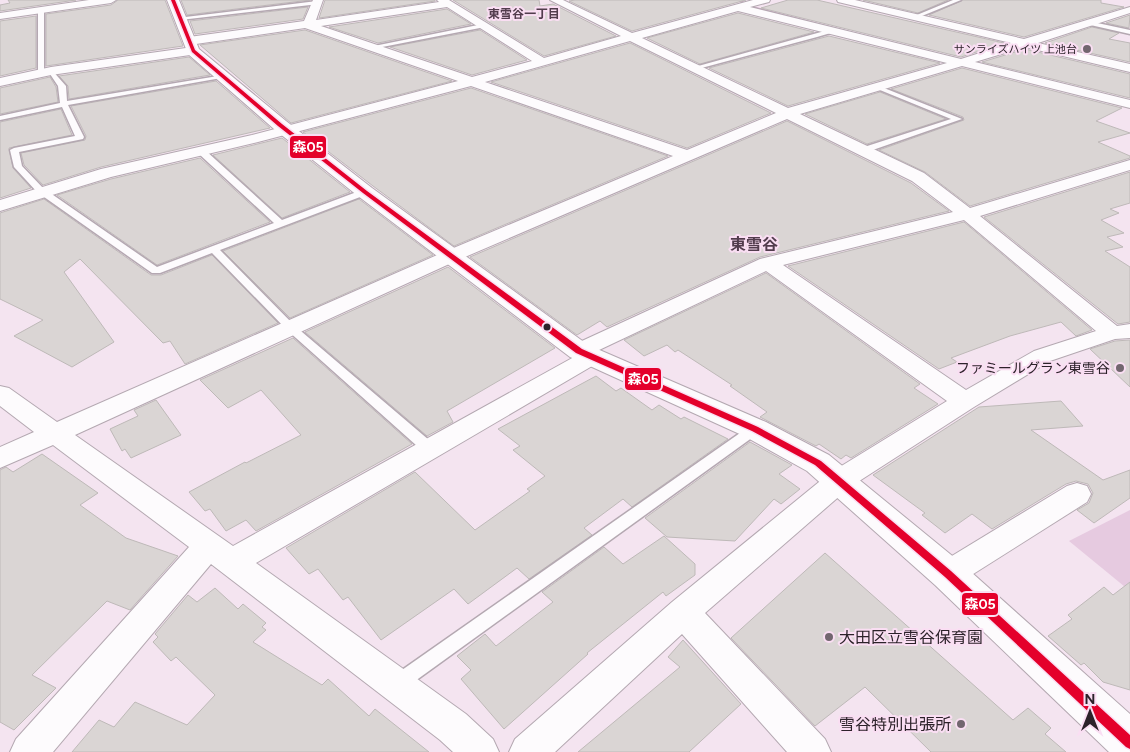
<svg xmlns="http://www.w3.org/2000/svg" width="1130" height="752" font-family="Figtree,'Noto Sans JP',sans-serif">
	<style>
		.green { fill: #e6cae0 }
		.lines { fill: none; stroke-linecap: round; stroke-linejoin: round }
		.stream { fill: #c9a4c1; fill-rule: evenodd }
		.building { fill: #dad5d4; stroke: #beb9b8 }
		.lane-casing { stroke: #b4a8b1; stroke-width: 3 }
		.street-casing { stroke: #b4a8b1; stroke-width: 2 }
		.secondary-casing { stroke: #b4a8b1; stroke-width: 2 }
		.lane { fill: #fdfbfd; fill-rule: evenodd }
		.street { fill: #fdfbfd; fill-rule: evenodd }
		.secondary { fill: #fdfbfd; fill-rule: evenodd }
		.bus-1-casing { stroke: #fadef3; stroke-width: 3 }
		.bus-1 { fill: #e4002b; fill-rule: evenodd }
		.poi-dot { fill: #72666f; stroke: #fadef3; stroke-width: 2 }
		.bus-dot { fill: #2c222a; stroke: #fadef3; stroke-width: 2 }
		.labels { text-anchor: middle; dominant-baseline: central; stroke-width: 4; stroke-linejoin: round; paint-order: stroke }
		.far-poi-label { font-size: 11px; fill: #2c222a; stroke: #fadef3; text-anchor: end }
		.far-neighbourhood-label { font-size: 12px; font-weight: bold; fill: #523c4d; stroke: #fadef3 }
		.poi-label { font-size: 14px; fill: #2c222a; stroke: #fadef3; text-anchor: end }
		.quarter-label { font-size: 16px; font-weight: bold; fill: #523c4d; stroke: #fadef3 }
		.near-poi-label { font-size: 16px; fill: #2c222a; stroke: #fadef3; text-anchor: start }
		.line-badge { stroke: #fadef3; stroke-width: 2 }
		.badge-label { font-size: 14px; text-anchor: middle; font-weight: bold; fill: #fff }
	</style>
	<rect width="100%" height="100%" fill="#f4e4f0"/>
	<polygon class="green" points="1130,510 1130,591 1069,541"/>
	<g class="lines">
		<polygon class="stream" points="736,0 741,0 752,6 865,35 863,36 750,8"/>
	</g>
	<g class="building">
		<polygon points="8,0 76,0 0,11 0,5 10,3"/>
		<polygon points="118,0 165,0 183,46 46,66 46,14 111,5"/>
		<polygon points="181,0 310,0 187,15"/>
		<polygon points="325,0 435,0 435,1 319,18"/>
		<polygon points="453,0 539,0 540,6 553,4 616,36 544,56"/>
		<polygon points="575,0 746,0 632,31 569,1"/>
		<polygon points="788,0 817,0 1004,43 961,57 761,8"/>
		<polygon points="863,0 948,0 918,13"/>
		<polygon points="963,0 1101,0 1101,3 1124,7 1024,37 929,15"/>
		<polygon points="308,7 303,19 195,34 190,21"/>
		<polygon points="447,9 471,24 378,43 329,27"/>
		<polygon points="738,13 814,32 700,64 647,38"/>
		<polygon points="1130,15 1129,28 1106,23"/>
		<polygon points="36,16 36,68 0,76 0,21"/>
		<polygon points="1092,27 1119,33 1109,39 1130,43 1130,62 1045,43"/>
		<polygon points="305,30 452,81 291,123 200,45"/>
		<polygon points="480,30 527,60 472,75 390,47"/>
		<polygon points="829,36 940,63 788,106 709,68"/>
		<polygon points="630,43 771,113 687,148 491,82"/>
		<polygon points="1025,49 1130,74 1130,98 982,62"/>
		<polygon points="189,57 210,75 69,99 68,86 59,76"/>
		<polygon points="962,68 1122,108 1096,121 1130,133 1098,142 1130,156 1130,158 970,206 925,172 879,150 964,120 963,117 891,89"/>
		<polygon points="50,77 56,87 58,102 0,114 0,88"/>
		<polygon points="216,81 270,128 101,167 43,185 24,165 21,153 85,140 86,136 71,106"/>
		<polygon points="471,88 668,156 454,246 373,186 303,132"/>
		<polygon points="880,92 946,119 867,144 805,114"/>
		<polygon points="61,109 72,135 9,148 13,168 31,188 0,198 0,122"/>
		<polygon points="787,121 911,183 949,211 760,257 607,327 600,321 577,335 470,257"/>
		<polygon points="282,138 350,192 282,218 213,155"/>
		<polygon points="200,158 270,222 157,265 57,195 111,179"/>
		<polygon points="1130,172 1130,203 1110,209 1119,213 1101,220 1124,233 1107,237 1123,247 1105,251 1130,267 1130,322 1118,324 984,217"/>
		<polygon points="44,199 151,275 161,275 212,255 278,323 185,364 170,341 163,343 80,259 64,272 114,342 72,367 14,336 43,320 0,299 0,213"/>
		<polygon points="359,199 433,255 290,318 223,251"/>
		<polygon points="964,222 1092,330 1076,336 1061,322 1010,336 951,358 957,362 939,369 788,266"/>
		<polygon points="448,267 555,348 447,411 453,422 427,436 305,332"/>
		<polygon points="766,273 920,384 914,388 938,404 851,458 846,455 841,459 819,444 816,446 760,417 767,412 730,386 732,385 678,350 675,352 667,345 644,356 624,340"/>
		<polygon points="293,338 412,444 256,531 246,520 226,531 210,509 205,511 189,492 245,462 246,463 301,435 261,390 228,408 200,380"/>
		<polygon points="1130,340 1130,387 1090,349 1115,341"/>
		<polygon points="596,376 616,391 621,388 652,410 659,405 681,419 684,417 728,439 632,507 623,499 584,528 592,535 529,579 517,568 468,604 454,589 381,640 348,597 343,600 318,569 309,574 286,548 415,472 475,530 530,491 527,489 545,476 513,450 520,446 498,429"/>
		<polygon points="156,400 181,435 131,458 125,449 122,451 110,429 138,416 134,410"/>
		<polygon points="1061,401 1083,426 1031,430 1103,480 1130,470 1130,498 1094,523 1077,510 1089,503 1093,493 1088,484 1076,481 1066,484 992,529 972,514 945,533 922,515 925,513 873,475 979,407"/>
		<polygon points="750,442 792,465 779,474 800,489 781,504 774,499 735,541 667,537 645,518"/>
		<polygon points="42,454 98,493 80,505 126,538 178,556 130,610 107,601 32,675 56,688 14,730 0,722 0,470 6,467 13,472"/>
		<polygon points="664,536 695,564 695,575 666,596 663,592 587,653 588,654 504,729 461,679 471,670 457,656 485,634 496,646 553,602 542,592 604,547 623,564"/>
		<polygon points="825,553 1013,720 1028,708 1051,728 1045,734 1066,752 931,752 865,687 815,726 731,638"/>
		<polygon points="1130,582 1130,690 1103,682 1084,663 1081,665 1048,636 1072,619 1068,615 1104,587 1113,595"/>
		<polygon points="215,588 238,609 243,604 266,623 262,627 266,630 253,642 322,685 328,679 369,716 375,709 429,752 72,752 99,720 114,727 135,702 187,725 215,695 176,657 171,661 153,642 158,637 155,634 188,595 197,602"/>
		<polygon points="683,640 741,704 689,752 578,752 680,667 668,657"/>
	</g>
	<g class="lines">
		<g class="lane-casing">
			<g id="lane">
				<polygon points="953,0 961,0 917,18 912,17"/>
				<polygon points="317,1 319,4 180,20 177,18"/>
				<polygon points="41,8 44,10 44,73 41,75 38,73 38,10"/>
				<polygon points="1088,21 1130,30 1130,34 1086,24"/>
				<polygon points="483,24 485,27 372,49 369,47"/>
				<polygon points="832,29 834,32 817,37 694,70 691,68"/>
				<polygon points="51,69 66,86 67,101 224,75 227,77 68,105 84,137 83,139 19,152 22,166 43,188 157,267 274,223 199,154 199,150 205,150 282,220 362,190 368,190 368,194 220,250 295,326 436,446 438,450 436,454 426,454 287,330 212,253 160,273 152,273 37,192 14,167 10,150 14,148 75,136 62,107 0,120 0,116 60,103 58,86 48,71"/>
				<polygon points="875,86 879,86 962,119 867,152 861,152 861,148 951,119 875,88"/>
				<polygon points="755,424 760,426 762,429 760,432 404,689 398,692 392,689 389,683 392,677 750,426"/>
			</g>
		</g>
		<g class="street-casing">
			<g id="street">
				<polygon points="89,0 116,0 111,3 0,19 0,13"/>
				<path d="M313,0H323L316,20L439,2L437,0H449L544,58L621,36L550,0H563L632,33L753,0H770L769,2L750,7L961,59L1011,43L838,2L837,0H855L1024,39L1130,7V13L1038,43L1130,64V72L1025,47L975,62L1130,100V108L962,66L800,114L924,173L970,208L1130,160V170L980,216L1117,326L1130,324V338L1115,339L1050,361L974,407L850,487L705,613L825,739L831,752H787L682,634L555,752H509L515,739L672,602L830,473L947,401L766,271L597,351L603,357L599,362L256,563L466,714L493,739L499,752H453L440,740L211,564L53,752H10L16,739L189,547L53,445L0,468V447L34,432L0,406V386L9,388L57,422L444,252L673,156L471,86L258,142L111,177L0,211V200L101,169L252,135L458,81L305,28L189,45L183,41L189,37L304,21ZM447,7L532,61L472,77L321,26ZM738,11L947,63L788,108L642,38ZM630,41L776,113L687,150L485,82ZM787,119L912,181L953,212L760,259L571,346L568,351L574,357L233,546L75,435L458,260ZM964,220L1096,331L1034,351L966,390L783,265Z"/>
				<polygon points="193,47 197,48 199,51 197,54 51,75 0,86 0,78 51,67"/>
				<polygon points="1077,483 1087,486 1091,494 1087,502 959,583 948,587 937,583 933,574 937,565 1067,486"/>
			</g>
		</g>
		<g class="secondary-casing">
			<polygon id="secondary" points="167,0 179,0 199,49 286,121 372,188 588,345 766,422 829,455 961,563 1130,714 1130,752 1109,752 935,585 807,471 744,436 570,357 358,196 274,129 188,54"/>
		</g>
		<use href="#lane" class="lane"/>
		<use href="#street" class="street"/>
		<use href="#secondary" class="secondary"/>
		<g class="bus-1-casing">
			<polygon id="bus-1" points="171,0 175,0 195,50 282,124 367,191 582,349 758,427 821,461 951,571 1130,735 1130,749 1126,747 945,577 815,465 752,431 576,353 363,193 278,126 192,52"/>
		</g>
		<use href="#bus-1" class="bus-1"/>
	</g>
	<g class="poi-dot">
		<circle cx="1087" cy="49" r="5"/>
		<circle cx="1120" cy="368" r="5"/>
		<circle cx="829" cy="637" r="5"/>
		<circle cx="961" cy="724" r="5"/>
	</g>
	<circle class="bus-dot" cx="547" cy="327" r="4.5"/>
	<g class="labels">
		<g class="far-poi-label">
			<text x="1077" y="49">サンライズハイツ 上池台</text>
		</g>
		<g class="far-neighbourhood-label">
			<text x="524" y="14">東雪谷一丁目</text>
		</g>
		<g class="poi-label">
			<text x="1110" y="368">ファミールグラン東雪谷</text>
		</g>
		<g class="quarter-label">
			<text x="754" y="244">東雪谷</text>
		</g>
		<g class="near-poi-label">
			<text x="839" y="637">大田区立雪谷保育園</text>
			<text x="951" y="724" text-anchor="end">雪谷特別出張所</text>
		</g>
	</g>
	<g class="line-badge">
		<rect x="289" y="135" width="38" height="24" rx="5" fill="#e4002b"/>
		<rect x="624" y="367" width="38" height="24" rx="5" fill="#e4002b"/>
		<rect x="961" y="592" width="38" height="24" rx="5" fill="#e4002b"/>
	</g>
	<g class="badge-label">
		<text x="308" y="152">森05</text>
		<text x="643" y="384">森05</text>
		<text x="980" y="609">森05</text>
	</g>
	<g transform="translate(1090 712)" stroke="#fadef3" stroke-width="4" paint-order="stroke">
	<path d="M0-4L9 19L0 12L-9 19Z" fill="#2c222a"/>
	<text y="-8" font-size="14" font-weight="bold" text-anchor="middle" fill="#2c222a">N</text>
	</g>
</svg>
